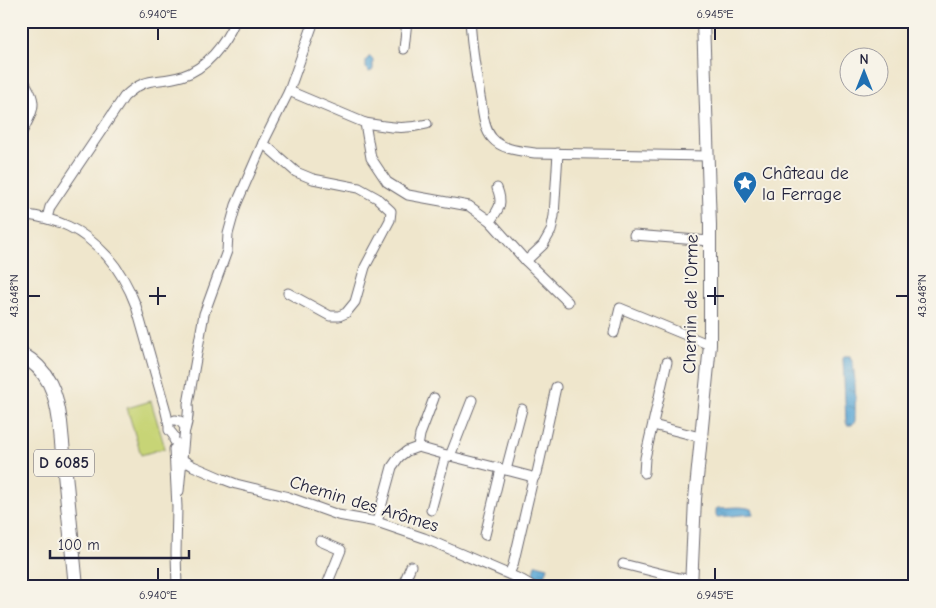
<svg xmlns="http://www.w3.org/2000/svg" width="936" height="608" font-family="'Comic Neue',sans-serif">
	<style>
		.garden { fill: #c7d476; stroke: #747b58 }
		.water { fill: url(#water-ripples); stroke: #406588 }
		.lines { fill: none; stroke-linecap: round; stroke-linejoin: round }
		.street-casing { stroke: #6a676e; stroke-width: 11 }
		.secondary-casing { stroke: #6a676e; stroke-width: 14 }
		.primary-casing { stroke: #6a676e; stroke-width: 16 }
		.street { stroke: #fff; stroke-width: 9 }
		.secondary { stroke: #fff; stroke-width: 12 }
		.primary { stroke: #fff; stroke-width: 14 }
		.ticks { fill: none; stroke: #22223b; stroke-width: 2 }
		.labels { text-anchor: middle; dominant-baseline: central; stroke-width: 4; stroke-linejoin: round; paint-order: stroke }
		.shield { fill: #f7f3e8; stroke: #62616f; stroke-width: 1 }
		.shield-label { font-size: 16px; font-weight: bold; fill: #22223b }
		.poi-label { font-size: 18px; fill: #22223b; stroke: #f7f3e8; text-anchor: start }
		.street-label { font-size: 18px; fill: #22223b; stroke: #f7f3e8 }
		.neatline { fill: none; stroke: #22223b; stroke-width: 2 }
		.ticks-label { font-size: 12px; text-anchor: middle; fill: #22223b }
	</style>
	<defs>
		<pattern id="water-ripples" width="26" height="14" patternUnits="userSpaceOnUse" patternTransform="scale(1.25)"><rect width="26" height="14" fill="#5da8d5"/><path d="M2 4q2-2 4 0t4 0M15 11q2-2 4 0t4 0" fill="none" stroke="#4c88ae"/></pattern>
	</defs>
	<rect width="100%" height="100%" fill="#f7f3e8"/>
	<filter id="ink" filterUnits="userSpaceOnUse"><feTurbulence type="fractalNoise" baseFrequency=".02" numOctaves="2"/><feDisplacementMap in="SourceGraphic" scale="10" xChannelSelector="R" yChannelSelector="G"/><feConvolveMatrix kernelMatrix="1 2 1 2 8 2 1 2 1" color-interpolation-filters="sRGB"/></filter>
	<filter id="wash" filterUnits="userSpaceOnUse"><feTurbulence type="fractalNoise" baseFrequency=".0096" numOctaves="4" result="noise"/><feDisplacementMap in="SourceGraphic" scale="20" xChannelSelector="R" yChannelSelector="G"/><feGaussianBlur stdDeviation="1.12" result="paint"/><feColorMatrix in="noise" values="0 0 0 0 0 0 0 0 0 0 0 0 0 0 0 0 0 1.4 0 .05"/><feComposite in="paint" operator="in"/></filter>
	<g filter="url(#wash)">
		<rect width="100%" height="100%" fill="#efe6cc"/>
		<polygon class="garden" points="151,401 165,448 141,455 127,408"/>
		<g class="water">
			<polygon points="370,56 373,60 373,69 372,71 369,72 366,68 366,60"/>
			<path d="M844,356H850C857,370 855,404 855,421L852,425H847L846,421L843,359Z"/>
			<path d="M718,508C729,508 744,505 753,510V514L718,517L716,516V509Z"/>
			<polygon points="536,564 548,567 543,582 533,578"/>
		</g>
	</g>
	<g filter="url(#ink)">
		<g class="lines">
			<g class="street-casing">
				<g id="street">
					<path d="M470,21C472,48 476,75 481,102C483,113 484,129 492,138C502,150 521,151 535,153L708,156"/>
					<polyline points="404,49 407,21"/>
					<path d="M21,76C38,104 36,105 21,134"/>
					<polyline points="289,91 365,123 371,158 387,182 408,195 469,206 490,221 526,261 568,302"/>
					<path d="M365,123C388,127 404,130 427,124"/>
					<polyline points="263,143 296,172 313,179 359,188 377,198 391,211 390,220 365,267 355,302 346,313 339,316 330,316 288,293"/>
					<path d="M21,214C59,219 81,228 107,256C120,271 129,287 136,306L165,408L169,425V430L174,436"/>
					<path d="M47,218L50,207L124,97C147,75 155,84 182,76C206,69 225,44 235,21"/>
					<path d="M490,221C500,208 503,203 497,188"/>
					<polyline points="634,235 710,241"/>
					<polyline points="526,261 543,245 551,231 554,216 558,153"/>
					<polyline points="614,333 620,308 710,345"/>
					<polyline points="175,420 180,421 185,427 179,491"/>
					<polyline points="653,425 700,437"/>
					<path d="M185,430C188,421 189,413 188,404L204,314L227,251L228,234L236,205L263,143L289,91L314,21"/>
					<polyline points="174,440 178,446 180,456 183,460 193,466 223,479 236,484 285,496 338,515 377,522 424,538 522,580 534,587"/>
					<polyline points="418,447 420,435 434,398"/>
					<polyline points="174,449 177,507 176,553 177,587"/>
					<polyline points="450,456 472,400"/>
					<polyline points="506,470 522,409"/>
					<polyline points="644,473 645,458 667,362"/>
					<polyline points="431,510 446,455"/>
					<polyline points="377,522 392,467 399,457 407,451 418,447 450,456 506,470 529,476 533,479"/>
					<polyline points="485,535 501,469"/>
					<polyline points="320,541 341,550 326,587"/>
					<polyline points="623,564 679,578 691,579"/>
					<polyline points="509,574 513,565 533,479 537,473 556,387"/>
					<polyline points="402,587 411,566"/>
				</g>
			</g>
			<g class="secondary-casing">
				<polyline id="secondary" points="691,587 695,499 710,345 710,225 703,21"/>
			</g>
			<g class="primary-casing">
				<path id="primary" d="M21,354C49,370 56,392 60,422L76,587"/>
			</g>
			<use href="#street" class="street"/>
			<use href="#secondary" class="secondary"/>
			<use href="#primary" class="primary"/>
		</g>
	</g>
	<path class="ticks" d="M158,28V40M715,28V40M158,287V305M715,287V305M28,296H40M149,296H166M707,296H724M896,296H908M158,568V580M715,568V580"/>
	<defs>
		<g id="sight-pin" transform="scale(1.25)"><path d="M0 17L-7.5 6A9.5 9.5 0 1 1 7.5 6Z" fill="#1f6fb2" stroke="#f7f3e8"/><path d="M0-6L1.8-2.2L6-1.7L2.9 1.2L3.7 5.4L0 3.3L-3.7 5.4L-2.9 1.2L-6-1.7L-1.8-2.2Z" fill="#fff"/></g>
	</defs>
	<g fill-rule="evenodd">
		<use href="#sight-pin" x="745" y="183"/>
	</g>
	<g class="labels">
		<rect class="shield" x="34" y="449.5" width="60" height="27" rx="4"/>
		<g class="shield-label">
			<text x="64" y="463">D 6085</text>
		</g>
		<g class="poi-label">
			<text x="762" y="173">Château de<tspan x="762" dy="21">la Ferrage</tspan></text>
		</g>
		<g class="street-label">
			<text transform="translate(691 304) rotate(-89)">Chemin de l'Orme</text>
			<text transform="translate(364 504) rotate(17)">Chemin des Arômes</text>
		</g>
	</g>
	<rect width="936" height="608" fill="none" stroke="#f7f3e8" stroke-width="55"/>
	<g transform="translate(864 72)"><circle r="24" fill="#f7f3e8" stroke="#a29fa3"/>
	<path d="M0-4L9 19L0 12L-9 19Z" fill="#1f6fb2"/>
	<text y="-8" font-size="14" font-weight="bold" text-anchor="middle" fill="#22223b">N</text>
	</g>
	<path d="M50 550v8h139v-8" fill="none" stroke="#22223b" stroke-width="2.5"/>
	<text x="58" y="550" font-size="15" fill="#22223b" stroke="#f7f3e8" stroke-width="4" paint-order="stroke">100 m</text>
	<rect x="28" y="28" width="880" height="552" class="neatline"/>
	<g class="ticks-label">
		<text x="158" y="18">6.940°E</text>
		<text x="715" y="18">6.945°E</text>
		<text transform="translate(14 296) rotate(-90)" y="4">43.648°N</text>
		<text transform="translate(922 296) rotate(-90)" y="4">43.648°N</text>
		<text x="158" y="599">6.940°E</text>
		<text x="715" y="599">6.945°E</text>
	</g>
</svg>
